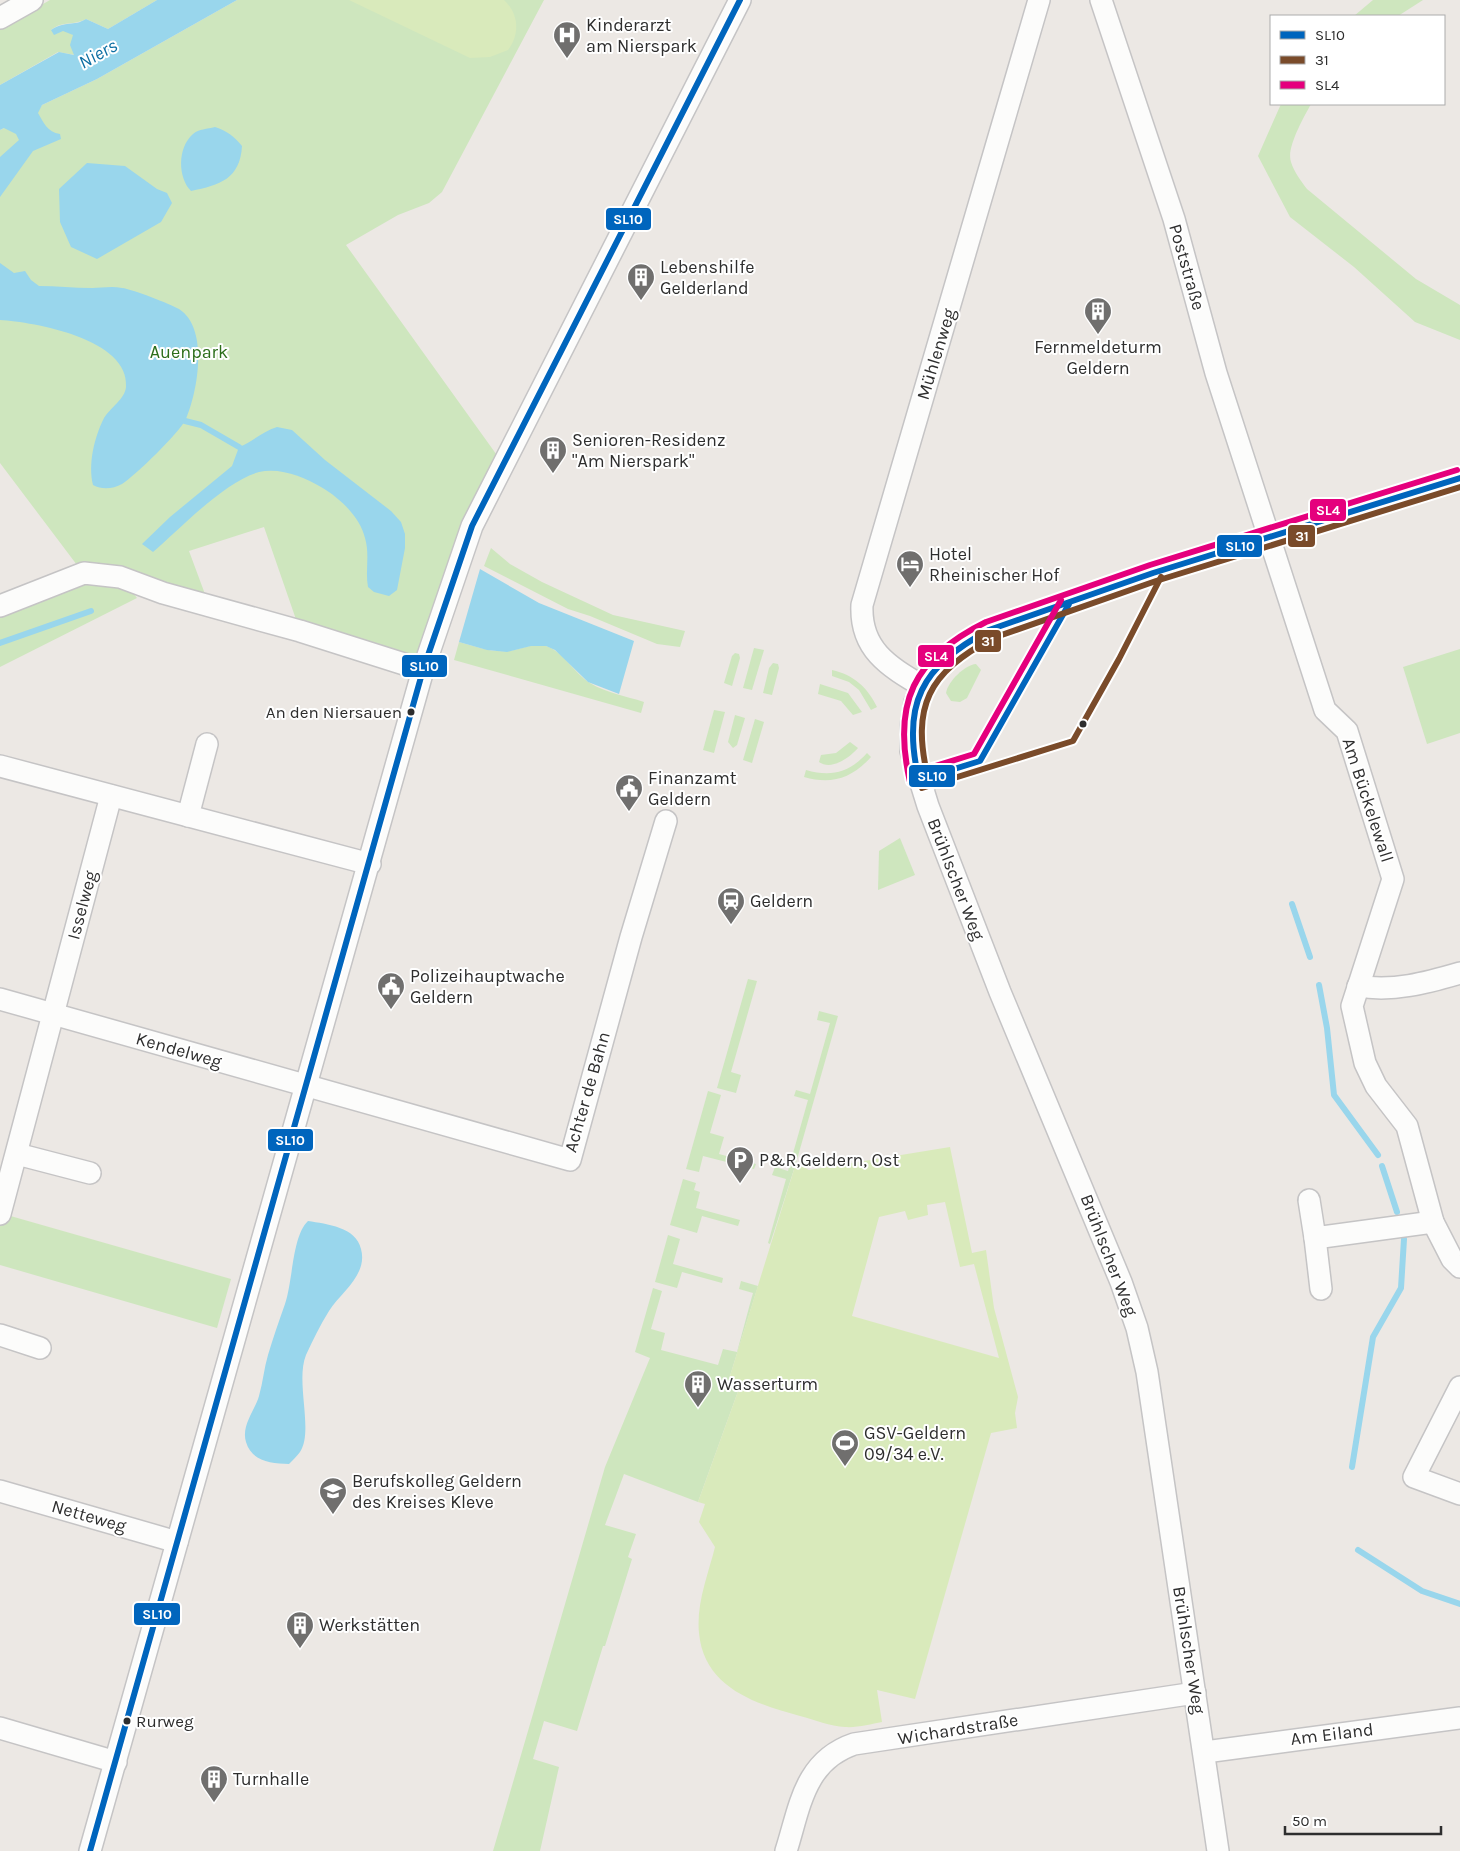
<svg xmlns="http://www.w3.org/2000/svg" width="1460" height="1851" font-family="Karla,sans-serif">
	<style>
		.green { fill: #cee6be }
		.pitch { fill: #d9eabb; fill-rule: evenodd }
		.water { fill: #99d6ec }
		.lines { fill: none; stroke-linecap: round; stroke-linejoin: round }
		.stream { stroke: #99d6ec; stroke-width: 6 }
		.street-casing { stroke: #c5c4c5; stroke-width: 24 }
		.street { stroke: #fcfcfb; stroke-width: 21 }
		.bus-1-casing { stroke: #fff; stroke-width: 10 }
		.bus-2-casing { stroke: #fff; stroke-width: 10 }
		.bus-3-casing { stroke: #fff; stroke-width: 10 }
		.bus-1 { stroke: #0065bd; stroke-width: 6 }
		.bus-2 { stroke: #7a4b2a; stroke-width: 6 }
		.bus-3 { stroke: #e5007d; stroke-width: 6 }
		.bus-dot { fill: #2e2e2e; stroke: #fff; stroke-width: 2 }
		.labels { text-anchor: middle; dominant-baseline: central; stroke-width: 4; stroke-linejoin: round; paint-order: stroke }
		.bus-label { font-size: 17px; fill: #2e2e2e; stroke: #fff; text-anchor: end }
		.poi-label { font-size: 18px; fill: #2e2e2e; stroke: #fff; text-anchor: start }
		.street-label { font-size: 18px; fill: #2e2e2e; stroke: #fff }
		.park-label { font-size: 18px; fill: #2c6e1b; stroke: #fff }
		.water-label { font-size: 19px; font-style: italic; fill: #0d6fa3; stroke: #fff }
		.line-badge { stroke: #fff; stroke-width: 2 }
		.badge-label { font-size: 14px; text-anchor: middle; font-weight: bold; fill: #fff }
	</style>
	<rect width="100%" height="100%" fill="#ece8e4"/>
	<g class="green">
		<path d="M50,0H157L108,29L86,19C73,26 64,20 51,30H63L74,35L75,55L58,52L0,85V29Z"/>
		<polygon points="237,0 544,0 442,192 429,203 398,215 346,245 504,465 423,670 300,631 264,527 189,551 212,613 129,588 137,598 0,667 0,607 83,573 0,463 0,130 37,112 42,105 97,79"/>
		<polygon points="1373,0 1423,0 1398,16 1354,16"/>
		<path d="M1281,104H1311C1304,117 1286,148 1291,162C1294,172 1301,181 1307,189L1416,279L1460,305V340L1415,322L1354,267L1290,217L1258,156Z"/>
		<polygon points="491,548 510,564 542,582 613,615 685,631 680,647 657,644 590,616 568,609 484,566"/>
		<path d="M459,642C475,646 492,653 508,651C520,650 533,642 546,646C563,651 574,673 590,683C606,693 626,696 644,702L641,713L454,660Z"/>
		<polygon points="754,648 764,650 752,690 743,688"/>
		<polygon points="1460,649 1460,733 1427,744 1403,667"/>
		<polygon points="735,653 739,654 740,658 732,686 724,683 732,656"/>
		<polygon points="773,663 778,664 779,668 772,695 763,693 769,668"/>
		<path d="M976,664L981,670L967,698L960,702L951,701L946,693C948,681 965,665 976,664Z"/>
		<path d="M832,670C854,675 867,687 877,707L871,710L859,690L849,682L832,676Z"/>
		<polygon points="820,684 848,693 862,712 853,715 841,701 818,694"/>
		<polygon points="714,710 725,712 714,753 703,750"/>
		<polygon points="735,715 745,718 737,745 733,748 728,742"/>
		<polygon points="755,719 764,722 752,763 743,760"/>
		<path d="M850,742L858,748C850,757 832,771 819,762L821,755L836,753Z"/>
		<path d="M867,753L871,757C852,778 832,785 804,777L806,770C831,777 849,773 867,753Z"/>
		<polygon points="900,838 915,875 878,890 879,851"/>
		<polygon points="748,979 757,981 731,1072 741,1075 736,1093 717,1088"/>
		<polygon points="819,1011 838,1016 796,1163 770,1244 768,1243 786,1179 772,1175 775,1167 788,1171 808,1100 794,1096 796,1090 810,1094 830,1023 817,1020"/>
		<polygon points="708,1091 721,1095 710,1133 724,1137 719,1154 756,1164 754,1169 703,1156 699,1172 686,1169"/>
		<polygon points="683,1179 696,1183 694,1190 700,1192 696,1208 740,1220 738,1226 702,1216 697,1233 670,1225"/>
		<polygon points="0,1213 231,1279 217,1328 0,1265"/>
		<polygon points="668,1235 680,1239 673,1264 723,1278 722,1283 682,1272 677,1288 655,1282"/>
		<polygon points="741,1281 758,1286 729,1379 741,1383 698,1502 624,1474 605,1525 636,1534 628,1557 632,1559 605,1646 603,1646 577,1731 544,1721 533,1759 559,1767 540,1851 493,1851 605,1467 650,1358 635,1352 653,1288 662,1291 651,1329 665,1333 661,1350 718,1365 723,1349 737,1352 751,1300 753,1293 739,1289"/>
	</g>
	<g class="pitch">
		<path d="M349,0H504C519,14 520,34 508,50L490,57L470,58Z"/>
		<path d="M950,1147L972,1253L986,1250L994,1308L1018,1397L1015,1413L1017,1428L991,1433L915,1699L877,1690L882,1722C871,1724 857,1728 845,1727C830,1726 815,1720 800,1716C756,1704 704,1688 699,1633C696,1604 708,1575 715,1547L699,1522L705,1504L698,1502L741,1383L729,1379L796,1163L809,1170ZM945,1202L960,1267L974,1264L999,1358L852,1316L879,1217L905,1211L908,1220L928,1215L927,1205Z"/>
	</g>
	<g class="water">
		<path d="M157,0H237L97,79L42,105L38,113C44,123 47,132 60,134L61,139L33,151L0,197V157L19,140L16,134L4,128L0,130V85L59,52L74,55L70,45L73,35L63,31L54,35L51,30C66,20 73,27 86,19L108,29Z"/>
		<path d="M215,127C227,131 234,136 242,146C240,179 220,185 191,191C178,178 177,148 193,134C199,129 207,129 215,127Z"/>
		<polygon points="87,163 125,166 157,189 167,193 172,203 161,222 97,259 71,247 60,222 59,189"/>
		<path d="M0,263L14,273L25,271L31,280L39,286C56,286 74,288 92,288C101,288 112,286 122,288C132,289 170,304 179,309C209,328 198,391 186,419C179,433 136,475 122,484C113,489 102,490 93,485C88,464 94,438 104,418C110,408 125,399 126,387C130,339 34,322 0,320Z"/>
		<path d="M277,427L292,430L325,460L391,511L401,522L405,534V548L397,590L389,596L374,592L368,587C365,571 370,555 365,538C360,517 340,498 321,487C304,477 280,467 259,472C225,481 181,528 153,552L142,544L170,517L232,466L239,447C252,442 263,431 277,427Z"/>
		<polygon points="480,569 539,603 634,641 619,694 588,682 555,650 546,646 531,646 507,652 487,650 459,642"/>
		<path d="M308,1221C327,1224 356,1227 361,1249C368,1275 341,1292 329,1311C320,1325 313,1340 306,1355C295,1382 314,1431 300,1452C297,1456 293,1460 289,1464C271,1463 252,1462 246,1442C241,1426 255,1410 259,1396C263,1382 264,1368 268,1355C273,1338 279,1321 285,1304C293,1281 292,1236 308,1221Z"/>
	</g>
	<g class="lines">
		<g class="stream">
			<polyline points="185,421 201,425 239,447"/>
			<polyline points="0,643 91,611"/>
			<polyline points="1292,904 1310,957"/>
			<polyline points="1319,985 1327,1028 1334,1095 1378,1155"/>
			<polyline points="1382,1166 1397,1212"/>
			<polyline points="1352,1467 1373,1337 1401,1288 1404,1239"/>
			<polyline points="1358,1550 1422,1591 1460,1604"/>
		</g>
		<g class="street-casing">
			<g id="street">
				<polyline points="1101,0 1174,219 1216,373 1325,710 1347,731 1393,879 1352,1006 1365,1063 1376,1086 1407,1126 1433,1222 1452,1259 1460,1267"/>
				<polyline points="0,18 32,0"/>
				<polyline points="0,606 84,573 120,577 163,593 300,631 423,670"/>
				<path d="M922,686C888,666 860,649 862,605L1039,0"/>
				<polyline points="0,766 370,864"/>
				<polyline points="188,816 207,744"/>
				<path d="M1358,986C1393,992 1426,983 1460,973"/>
				<polyline points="0,999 570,1160 631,937 666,821"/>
				<polyline points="17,1154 90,1173"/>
				<polyline points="1309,1200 1315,1238 1433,1222"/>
				<polyline points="0,1214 111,796"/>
				<polyline points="1315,1238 1321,1289"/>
				<polyline points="0,1335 40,1348"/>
				<polyline points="1460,1387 1414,1477 1460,1494"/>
				<polyline points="0,1491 177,1542"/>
				<polyline points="0,1728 116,1762"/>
				<polyline points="1205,1752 1460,1718"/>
				<polyline points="90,1851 423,670 472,526 740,0"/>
				<path d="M786,1851C800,1807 804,1761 854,1744L1195,1693"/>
				<polyline points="1218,1851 1147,1372 1137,1328 1121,1282 1000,992 928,806 911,751 911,726 915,702 922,686 939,664 960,646 989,630 1153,573 1460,478"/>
			</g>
		</g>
		<use href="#street" class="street"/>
		<g class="bus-1-casing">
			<g id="bus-1">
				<path d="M1069,604L980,761L919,780C901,704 921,667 989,630L1153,573L1460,478"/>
				<polyline points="90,1851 423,670 472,526 740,0"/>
			</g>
		</g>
		<g class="bus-2-casing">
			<g id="bus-2">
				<path d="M928,778C911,706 928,673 993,638L1156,581L1460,487"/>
				<polyline points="922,788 1073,741 1119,659 1161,577"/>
			</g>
		</g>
		<g class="bus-3-casing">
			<g id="bus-3">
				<polyline points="916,772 974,754 1061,600"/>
				<path d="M910,782C892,703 913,658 986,622L1150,565L1457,470"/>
			</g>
		</g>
		<use href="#bus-1" class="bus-1"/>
		<use href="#bus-2" class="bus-2"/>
		<use href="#bus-3" class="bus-3"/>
	</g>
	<defs>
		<g id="hospital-pin" transform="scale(1.4375)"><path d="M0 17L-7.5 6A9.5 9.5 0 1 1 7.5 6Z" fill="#706f6e" stroke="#fff"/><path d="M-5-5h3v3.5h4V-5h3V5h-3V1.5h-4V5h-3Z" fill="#fff"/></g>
		<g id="building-pin" transform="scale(1.4375)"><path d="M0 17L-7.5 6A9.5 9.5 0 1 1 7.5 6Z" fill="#706f6e" stroke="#fff"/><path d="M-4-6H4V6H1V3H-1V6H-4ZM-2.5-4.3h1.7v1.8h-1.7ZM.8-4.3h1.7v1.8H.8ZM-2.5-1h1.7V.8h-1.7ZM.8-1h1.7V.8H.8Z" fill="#fff"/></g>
		<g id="hotel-pin" transform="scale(1.4375)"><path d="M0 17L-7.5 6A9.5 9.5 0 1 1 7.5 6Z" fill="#706f6e" stroke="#fff"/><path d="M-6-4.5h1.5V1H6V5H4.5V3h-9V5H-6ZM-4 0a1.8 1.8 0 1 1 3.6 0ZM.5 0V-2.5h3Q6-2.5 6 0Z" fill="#fff"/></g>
		<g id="civic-pin" transform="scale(1.4375)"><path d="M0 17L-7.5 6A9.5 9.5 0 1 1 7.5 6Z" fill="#706f6e" stroke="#fff"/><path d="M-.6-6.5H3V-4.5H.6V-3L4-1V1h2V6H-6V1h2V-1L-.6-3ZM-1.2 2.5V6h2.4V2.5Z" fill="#fff"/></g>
		<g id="station-pin" transform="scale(1.4375)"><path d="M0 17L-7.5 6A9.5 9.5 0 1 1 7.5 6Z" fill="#706f6e" stroke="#fff"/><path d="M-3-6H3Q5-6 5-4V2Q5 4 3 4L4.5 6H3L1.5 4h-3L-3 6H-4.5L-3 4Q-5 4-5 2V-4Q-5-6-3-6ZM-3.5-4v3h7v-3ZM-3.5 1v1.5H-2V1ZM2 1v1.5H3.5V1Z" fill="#fff"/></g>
		<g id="parking-pin" transform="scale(1.4375)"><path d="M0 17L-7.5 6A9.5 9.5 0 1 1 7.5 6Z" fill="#706f6e" stroke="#fff"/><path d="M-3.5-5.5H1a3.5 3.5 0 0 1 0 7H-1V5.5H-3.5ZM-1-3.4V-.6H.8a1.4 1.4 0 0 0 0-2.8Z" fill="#fff"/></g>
		<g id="stadium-pin" transform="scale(1.4375)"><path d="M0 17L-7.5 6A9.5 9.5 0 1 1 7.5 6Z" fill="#706f6e" stroke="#fff"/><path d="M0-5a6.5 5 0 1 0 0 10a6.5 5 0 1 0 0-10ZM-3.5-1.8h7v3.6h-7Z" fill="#fff"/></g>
		<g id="school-pin" transform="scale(1.4375)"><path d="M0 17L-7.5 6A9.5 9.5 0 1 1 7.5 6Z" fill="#706f6e" stroke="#fff"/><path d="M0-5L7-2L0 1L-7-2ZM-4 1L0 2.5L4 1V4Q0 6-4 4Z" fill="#fff"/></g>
	</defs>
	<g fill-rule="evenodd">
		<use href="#hospital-pin" x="567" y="35"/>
		<use href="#building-pin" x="641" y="277"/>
		<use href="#building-pin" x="1098" y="311"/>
		<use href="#building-pin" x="553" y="450"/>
		<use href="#hotel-pin" x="910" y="564"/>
		<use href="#civic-pin" x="629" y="788"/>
		<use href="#station-pin" x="731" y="901"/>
		<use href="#civic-pin" x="391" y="986"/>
		<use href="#parking-pin" x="740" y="1160"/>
		<use href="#building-pin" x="698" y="1384"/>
		<use href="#stadium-pin" x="845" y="1443"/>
		<use href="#school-pin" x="333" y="1491"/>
		<use href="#building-pin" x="300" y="1625"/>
		<use href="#building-pin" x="214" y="1779"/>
	</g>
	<g class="bus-dot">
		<circle cx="411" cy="712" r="4.5"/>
		<circle cx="1083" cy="724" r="4.5"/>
		<circle cx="127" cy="1721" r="4.5"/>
	</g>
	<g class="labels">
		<g class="bus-label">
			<text x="402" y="712">An den Niersauen</text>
			<text x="136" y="1721" text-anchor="start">Rurweg</text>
		</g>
		<g class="poi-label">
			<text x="586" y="25">Kinderarzt<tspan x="586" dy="21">am Nierspark</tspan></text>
			<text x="660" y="267">Lebenshilfe<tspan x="660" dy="21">Gelderland</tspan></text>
			<text x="1098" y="347" text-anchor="middle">Fernmeldeturm<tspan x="1098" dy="21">Geldern</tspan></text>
			<text x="572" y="440">Senioren-Residenz<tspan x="572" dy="21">"Am Nierspark"</tspan></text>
			<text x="929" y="554">Hotel<tspan x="929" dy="21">Rheinischer Hof</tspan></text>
			<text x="648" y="778">Finanzamt<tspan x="648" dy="21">Geldern</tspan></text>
			<text x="750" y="901">Geldern</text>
			<text x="410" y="976">Polizeihauptwache<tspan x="410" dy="21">Geldern</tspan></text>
			<text x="759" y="1160">P&amp;R,Geldern, Ost</text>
			<text x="717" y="1384">Wasserturm</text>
			<text x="864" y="1433">GSV-Geldern<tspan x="864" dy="21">09/34 e.V.</tspan></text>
			<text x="352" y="1481">Berufskolleg Geldern<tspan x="352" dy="21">des Kreises Kleve</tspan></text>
			<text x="319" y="1625">Werkstätten</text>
			<text x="233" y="1779">Turnhalle</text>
		</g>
		<g class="street-label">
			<text transform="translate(1187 267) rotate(74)">Poststraße</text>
			<text transform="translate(936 354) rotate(-73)">Mühlenweg</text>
			<text transform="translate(1368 800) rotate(72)">Am Bückelewall</text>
			<text transform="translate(956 879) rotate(69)">Brühlscher Weg</text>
			<text transform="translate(82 905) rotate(-75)">Isselweg</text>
			<text transform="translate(179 1050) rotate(16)">Kendelweg</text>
			<text transform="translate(587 1092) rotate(-74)">Achter de Bahn</text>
			<text transform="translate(1109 1255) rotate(69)">Brühlscher Weg</text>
			<text transform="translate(89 1516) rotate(16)">Netteweg</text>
			<text transform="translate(1189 1650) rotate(81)">Brühlscher Weg</text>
			<text transform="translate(958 1729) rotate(-9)">Wichardstraße</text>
			<text transform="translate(1332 1734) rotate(-7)">Am Eiland</text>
		</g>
		<g class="park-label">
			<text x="189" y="352">Auenpark</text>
		</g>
		<g class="water-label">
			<text transform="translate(98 54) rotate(-29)">Niers</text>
		</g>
	</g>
	<g class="line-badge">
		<rect x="605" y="207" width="47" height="24" rx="5" fill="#0065bd"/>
		<rect x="1309" y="498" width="38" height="24" rx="5" fill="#e5007d"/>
		<rect x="1287" y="524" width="29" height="24" rx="5" fill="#7a4b2a"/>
		<rect x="1216" y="534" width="47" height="24" rx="5" fill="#0065bd"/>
		<rect x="974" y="629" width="28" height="24" rx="5" fill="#7a4b2a"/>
		<rect x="917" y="644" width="38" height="24" rx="5" fill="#e5007d"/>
		<rect x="401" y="654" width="47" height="24" rx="5" fill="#0065bd"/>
		<rect x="908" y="764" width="48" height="24" rx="5" fill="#0065bd"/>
		<rect x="267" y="1128" width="47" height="24" rx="5" fill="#0065bd"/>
		<rect x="133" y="1602" width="48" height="24" rx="5" fill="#0065bd"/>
	</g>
	<g class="badge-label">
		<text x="628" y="224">SL10</text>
		<text x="1328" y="515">SL4</text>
		<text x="1302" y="541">31</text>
		<text x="1240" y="551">SL10</text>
		<text x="988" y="646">31</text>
		<text x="936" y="661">SL4</text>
		<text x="424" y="671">SL10</text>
		<text x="932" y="781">SL10</text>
		<text x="290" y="1145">SL10</text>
		<text x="157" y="1619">SL10</text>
	</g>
	<rect x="1270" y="15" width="175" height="90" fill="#ffffff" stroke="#ababab"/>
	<rect x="1280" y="31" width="25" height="8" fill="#0065bd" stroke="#ababab"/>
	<text x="1315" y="40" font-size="15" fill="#2e2e2e">SL10</text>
	<rect x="1280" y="56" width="25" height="8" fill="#7a4b2a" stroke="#ababab"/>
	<text x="1315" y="65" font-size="15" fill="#2e2e2e">31</text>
	<rect x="1280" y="81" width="25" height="8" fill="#e5007d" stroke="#ababab"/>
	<text x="1315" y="90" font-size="15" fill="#2e2e2e">SL4</text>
	<path d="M1285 1826v8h156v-8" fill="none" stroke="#2e2e2e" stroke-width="2.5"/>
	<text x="1292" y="1826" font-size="15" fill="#2e2e2e" stroke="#ffffff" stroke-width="4" paint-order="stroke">50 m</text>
</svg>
